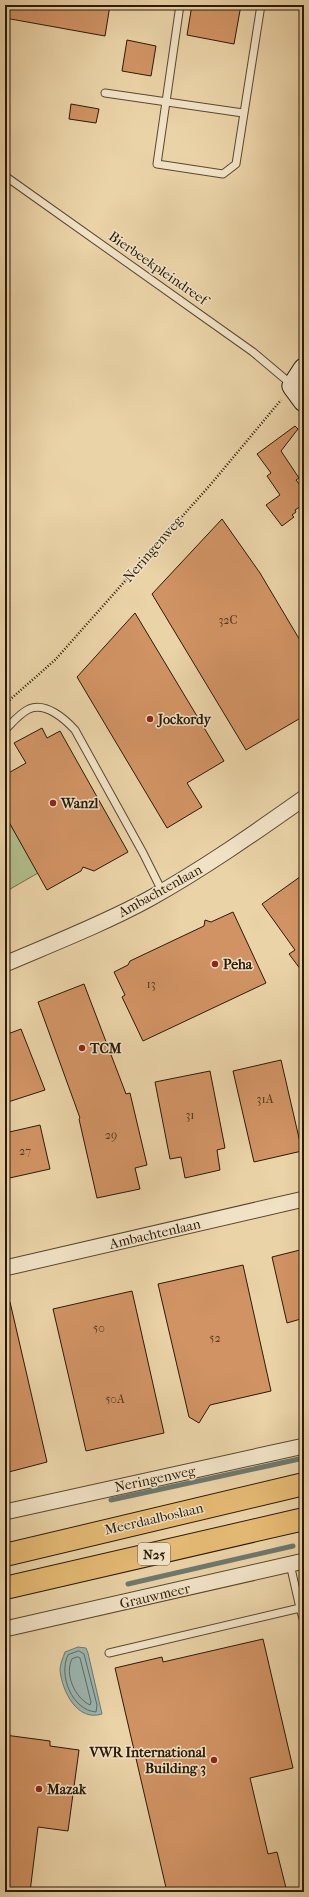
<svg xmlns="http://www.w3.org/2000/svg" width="309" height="1897" font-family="'IM FELL French Canon',serif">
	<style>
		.green { fill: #b2be8b; stroke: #6e6c48 }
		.water { fill: #9bb6b1; stroke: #6e786d }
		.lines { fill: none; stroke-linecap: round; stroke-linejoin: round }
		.shore { stroke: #62685c; stroke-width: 1 }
		.stream { stroke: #6e786d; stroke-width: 5 }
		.building { fill: #d19364; stroke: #2a1a06 }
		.lane-casing { stroke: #5a482e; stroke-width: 9 }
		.street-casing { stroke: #5a482e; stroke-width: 17 }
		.secondary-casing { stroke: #2a1a06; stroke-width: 23 }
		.highway-casing { stroke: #2a1a06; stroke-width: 24 }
		.path { stroke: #2a1a06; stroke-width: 2.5; stroke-dasharray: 1 2; stroke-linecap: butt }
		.lane { stroke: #f1e2c6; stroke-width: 7 }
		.street { stroke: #f1e2c6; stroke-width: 15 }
		.secondary { stroke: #f1e2c6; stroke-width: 21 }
		.highway { stroke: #e5ba74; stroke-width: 22 }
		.poi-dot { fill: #8f2418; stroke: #f1e2c6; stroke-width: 1.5 }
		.labels { text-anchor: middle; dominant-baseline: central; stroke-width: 3; stroke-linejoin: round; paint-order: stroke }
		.number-label { font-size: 12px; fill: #54381e }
		.shield { fill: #f1e2c6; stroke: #665640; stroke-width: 1 }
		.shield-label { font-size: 13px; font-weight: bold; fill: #2a1a06 }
		.street-label { font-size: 14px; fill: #2a1a06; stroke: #f1e2c6 }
		.poi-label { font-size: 14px; font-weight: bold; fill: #2a1a06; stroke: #f1e2c6; text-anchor: start }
	</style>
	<rect width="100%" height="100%" fill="#ead3a7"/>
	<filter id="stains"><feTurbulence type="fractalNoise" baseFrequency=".005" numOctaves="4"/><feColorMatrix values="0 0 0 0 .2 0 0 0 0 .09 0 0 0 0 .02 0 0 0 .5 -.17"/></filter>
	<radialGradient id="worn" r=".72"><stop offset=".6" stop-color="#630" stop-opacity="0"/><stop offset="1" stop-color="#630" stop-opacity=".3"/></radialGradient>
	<polygon class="green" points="5,815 38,873 5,892"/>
	<path class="water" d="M78,1647L86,1648L88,1653L102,1714C77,1722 62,1691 60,1670C60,1664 63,1658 65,1652Z"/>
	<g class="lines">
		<g class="shore">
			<path d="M79,1651L84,1654L97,1705L96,1712C72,1710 58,1675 68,1655Z"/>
			<path d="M78,1657L80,1658L91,1702L90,1705C75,1698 64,1674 72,1659Z"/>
		</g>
		<g class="stream">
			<polyline points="111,1500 304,1458"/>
			<polyline points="128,1584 293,1546"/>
		</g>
	</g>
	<g class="building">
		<polygon points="5,5 110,5 105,36 5,18"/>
		<polygon points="192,5 241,5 234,44 187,35"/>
		<polygon points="127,40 156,46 151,76 122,71"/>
		<polygon points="71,104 99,109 96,123 69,119"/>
		<polygon points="295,426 298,429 281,451 299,478 296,480 304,490 304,504 295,510 296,512 292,515 294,517 282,526 266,505 280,495 267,476 271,473 257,454"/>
		<polygon points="222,519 260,573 304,647 304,716 246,750 152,594"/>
		<polygon points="135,613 224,761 187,783 202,807 167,828 77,677"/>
		<polygon points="42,728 47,738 60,731 128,852 94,871 83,867 81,871 47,890 5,815 5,775 26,763 14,743"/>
		<polygon points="304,874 304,974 289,954 295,950 262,904"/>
		<polygon points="233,912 266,983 143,1041 122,997 125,995 114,972 128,965 130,961 204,926 205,920 211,922"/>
		<polygon points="84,984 126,1094 130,1093 147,1165 135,1168 140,1189 97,1198 79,1119 80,1118 38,1002"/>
		<polygon points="21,1029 45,1090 5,1103 5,1035"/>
		<polygon points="281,1060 302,1151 254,1162 233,1071"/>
		<polygon points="210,1071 225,1148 217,1150 220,1170 185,1178 181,1157 170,1159 155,1082"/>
		<polygon points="40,1125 50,1169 5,1179 5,1133"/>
		<polygon points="304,1249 304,1318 287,1323 272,1257"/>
		<polygon points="243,1265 271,1391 210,1405 199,1423 189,1417 158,1284"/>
		<polygon points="132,1291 164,1433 86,1451 53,1309"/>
		<polygon points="10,1302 47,1462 5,1473 5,1303"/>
		<polygon points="263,1639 293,1768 250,1778 268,1854 277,1852 287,1892 167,1892 115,1668 162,1657 163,1662"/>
		<polygon points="5,1735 50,1741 50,1746 79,1750 68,1831 38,1827 30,1892 5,1892"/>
	</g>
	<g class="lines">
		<g class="lane-casing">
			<g id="lane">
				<polyline points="180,5 157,164 223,174 236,164 261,5"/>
				<polyline points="105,93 243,113"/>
				<polyline points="5,176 253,352 291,384"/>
				<path d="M5,730C12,723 20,713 29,709C46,702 65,719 75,730L143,853L162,891"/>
				<polyline points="290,1564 300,1608"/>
				<polyline points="109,1653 300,1608 304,1622"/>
			</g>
		</g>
		<g class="street-casing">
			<g id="street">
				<path d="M5,964C54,943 103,924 149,899C203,869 253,834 304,798"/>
				<polyline points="5,1268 304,1199"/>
				<polyline points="5,1512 304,1446"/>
				<polyline points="5,1629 304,1561"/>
			</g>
		</g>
		<g class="secondary-casing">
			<polyline id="secondary" points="304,369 293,386 304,401"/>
		</g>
		<g class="highway-casing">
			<g id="highway">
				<polyline points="5,1555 304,1484"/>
				<polyline points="5,1588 304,1519"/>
			</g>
		</g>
		<polyline class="path" points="5,704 55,660 211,484 281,400"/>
		<use href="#lane" class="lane"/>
		<use href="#street" class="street"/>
		<use href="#secondary" class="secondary"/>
		<use href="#highway" class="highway"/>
	</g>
	<g class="poi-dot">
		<circle cx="150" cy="719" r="4"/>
		<circle cx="53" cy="803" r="4"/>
		<circle cx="215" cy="964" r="4"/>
		<circle cx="82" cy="1048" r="4"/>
		<circle cx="214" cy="1760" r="4"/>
		<circle cx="39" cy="1789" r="4"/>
	</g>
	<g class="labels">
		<g class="number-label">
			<text x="228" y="620">32C</text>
			<text x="151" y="984">13</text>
			<text x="265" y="1099">31A</text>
			<text x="190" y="1115">31</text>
			<text x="111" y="1135">29</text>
			<text x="25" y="1151">27</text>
			<text x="99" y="1328">50</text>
			<text x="215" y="1338">52</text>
			<text x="115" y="1399">50A</text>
		</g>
		<rect class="shield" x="138" y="1543" width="32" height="22" rx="3"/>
		<g class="shield-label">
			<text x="154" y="1554">N25</text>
		</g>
		<g class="street-label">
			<text transform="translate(158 268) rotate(35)">Bierbeekpleindreef</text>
			<text transform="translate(153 549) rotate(-49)">Neringenweg</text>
			<text transform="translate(160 891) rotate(-29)">Ambachtenlaan</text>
			<text transform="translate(155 1234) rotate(-13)">Ambachtenlaan</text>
			<text transform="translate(155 1479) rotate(-12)">Neringenweg</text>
			<text transform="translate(154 1519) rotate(-13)">Meerdaalboslaan</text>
			<text transform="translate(155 1596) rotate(-13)">Grauwmeer</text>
		</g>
		<g class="poi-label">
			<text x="158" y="719">Jockordy</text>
			<text x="61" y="803">Wanzl</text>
			<text x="223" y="964">Peha</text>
			<text x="90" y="1048">TCM</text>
			<text x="206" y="1752" text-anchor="end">VWR International<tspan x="206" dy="16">Building 3</tspan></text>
			<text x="47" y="1789">Mazak</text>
		</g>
	</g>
	<rect width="309" height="1897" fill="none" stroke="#ead3a7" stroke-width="20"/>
	<rect x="6" y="6" width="297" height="1885" fill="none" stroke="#2a1a06" stroke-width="2"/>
	<rect x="10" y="10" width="289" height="1877" fill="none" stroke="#2a1a06"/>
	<rect width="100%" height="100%" filter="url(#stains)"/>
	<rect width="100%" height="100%" fill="url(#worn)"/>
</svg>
